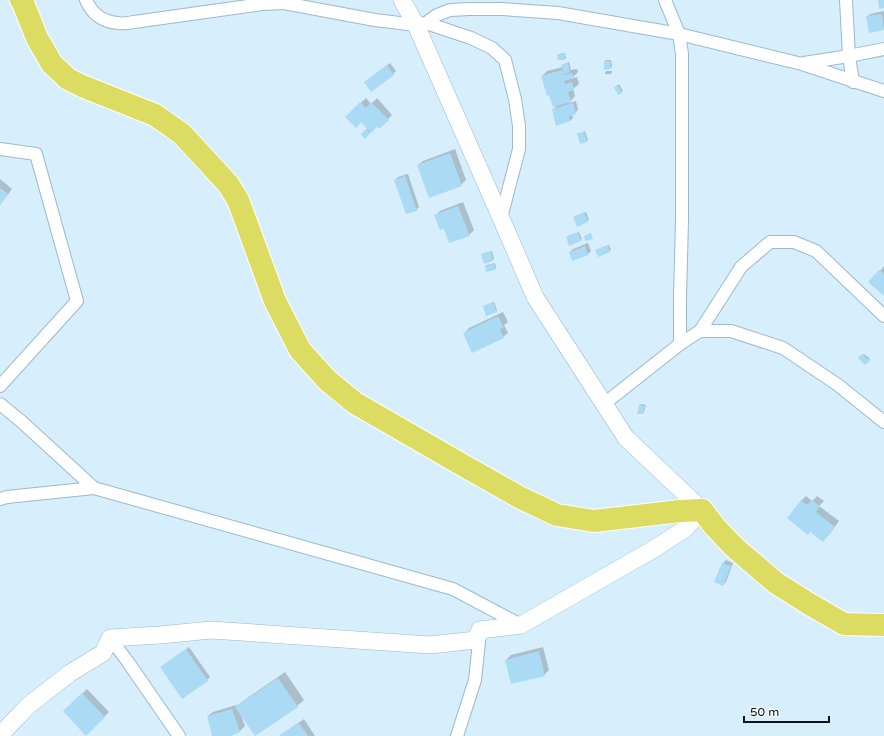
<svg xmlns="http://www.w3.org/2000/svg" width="884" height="736" font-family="'Varela Round',sans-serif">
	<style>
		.shadow { fill: #0003 }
		.building { fill: #abdaf5 }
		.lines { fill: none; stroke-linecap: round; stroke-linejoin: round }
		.street-casing { stroke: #9db9ca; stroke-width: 14 }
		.secondary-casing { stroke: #9db9ca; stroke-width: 18 }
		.highway-casing { stroke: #fff; stroke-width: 24 }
		.street { stroke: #fff; stroke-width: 12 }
		.secondary { stroke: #fff; stroke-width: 17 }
		.highway { stroke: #dcdb62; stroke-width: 22 }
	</style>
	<rect width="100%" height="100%" fill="#d7eefc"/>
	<g class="shadow">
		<polygon points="884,11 884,29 869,32 867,17 870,14"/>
		<polygon points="565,53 566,58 565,59 558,55 559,54"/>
		<polygon points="606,60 611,60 612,67 610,68 605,61"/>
		<polygon points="569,62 571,70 577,69 578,72 571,79 577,77 579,84 573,89 575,96 569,103 576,101 578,110 575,113 572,114 573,118 570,121 553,110 557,105 542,76 547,71 563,67 563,65 564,64"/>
		<polygon points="390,63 396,71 393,74 368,80"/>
		<polygon points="607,71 612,71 612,72 611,74 605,74 605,72"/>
		<polygon points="619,84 623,91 621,92 616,86"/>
		<polygon points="366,98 371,104 377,98 392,115 379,128 377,126 365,137 362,134 368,128 361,121 346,117"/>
		<polygon points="585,131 588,140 586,141 579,134"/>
		<polygon points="455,149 466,180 461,185 418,165 423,161"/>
		<polygon points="408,174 419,207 416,210 395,180 398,177"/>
		<polygon points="0,179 12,189 0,205"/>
		<polygon points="463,202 474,230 469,235 444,228 435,216 440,211"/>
		<polygon points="586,212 589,220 578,225 576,216"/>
		<polygon points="579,232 582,239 569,245 568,236"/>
		<polygon points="588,243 591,251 588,254 573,260 570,252 573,249"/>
		<polygon points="609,245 611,250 599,256 598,249"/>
		<polygon points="492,251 494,259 493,260 483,254 484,253"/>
		<polygon points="495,263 496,268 495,269 486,266 487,265"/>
		<polygon points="884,266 884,295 880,271"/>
		<polygon points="494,302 497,310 496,312 484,306"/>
		<polygon points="503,312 508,322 504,325 508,333 503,337 464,333 469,328"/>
		<polygon points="864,354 870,359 865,364 859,358"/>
		<polygon points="641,404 646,405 644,412 643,413 639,405"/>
		<polygon points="806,496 812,501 817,496 824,501 819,506 839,521 828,536 801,501"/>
		<polygon points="726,560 733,563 726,582 723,585 723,563"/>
		<polygon points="189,647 210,677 207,680 165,664"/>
		<polygon points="543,647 549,670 544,675 506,660 511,655"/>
		<polygon points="285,672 304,700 297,706 240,713 245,726 240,731 228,736 213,736 208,716 213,712 236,705 237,706 243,701"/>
		<polygon points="87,689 109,712 86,734 64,711"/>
		<polygon points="304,719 315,736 279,736"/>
	</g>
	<g class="building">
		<polygon points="878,0 884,0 884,8 879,9"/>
		<polygon points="882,14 884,30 869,33 866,16"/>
		<polygon points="565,54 565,60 558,60 557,55"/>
		<polygon points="604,61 610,61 611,69 604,70"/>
		<polygon points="568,63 570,72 564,74 561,65"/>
		<polygon points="387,65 394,75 371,92 364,82"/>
		<polygon points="562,70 564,75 572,73 574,78 564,81 565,84 572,82 574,90 568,92 571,102 553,107 549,95 547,96 541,76"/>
		<polygon points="618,85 622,93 618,95 614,87"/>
		<polygon points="360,102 366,108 371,102 389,120 379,129 377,127 371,133 361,122 356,128 345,117"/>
		<polygon points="573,103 576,114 569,116 570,121 556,126 552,109"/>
		<polygon points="366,129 370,133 365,139 361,134"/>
		<polygon points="584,132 587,142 580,144 577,133"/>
		<polygon points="450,153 462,186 429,198 417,165"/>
		<polygon points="405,176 417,211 406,214 394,180"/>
		<polygon points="0,188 8,194 0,205"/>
		<polygon points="458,206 470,236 449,243 444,229 440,230 434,215"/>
		<polygon points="584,212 588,222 577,227 573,217"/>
		<polygon points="578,233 581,241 569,246 566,237"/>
		<polygon points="591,233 593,239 585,241 584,236"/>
		<polygon points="608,245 610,252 598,257 595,250"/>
		<polygon points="585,246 588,255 572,261 569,252"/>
		<polygon points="491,251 493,261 484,264 481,254"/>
		<polygon points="494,264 495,270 486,272 485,266"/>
		<polygon points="879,270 884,274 884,296 868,282"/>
		<polygon points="493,302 497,312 486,316 483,306"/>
		<polygon points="498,316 504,328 500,329 504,338 472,353 463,333"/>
		<polygon points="862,354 870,361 865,365 858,358"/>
		<polygon points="639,405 645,406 643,414 637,414"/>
		<polygon points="801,500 807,505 812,500 820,506 816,512 835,527 823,542 810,532 808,535 787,518"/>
		<polygon points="722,563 731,566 723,586 714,582"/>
		<polygon points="186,649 208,681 182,699 160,667"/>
		<polygon points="539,651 545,676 511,684 505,660"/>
		<polygon points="278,678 298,707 255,736 235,707"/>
		<polygon points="82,693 105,717 86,736 63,711"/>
		<polygon points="232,709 240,732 230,736 212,736 207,716"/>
		<polygon points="299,723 308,736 279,736"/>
	</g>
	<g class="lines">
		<g class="street-casing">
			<g id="street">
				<path d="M86,0C92,14 103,22 118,23C123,24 129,23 134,22L262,4L284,3L375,20L416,25L426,23L437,15L450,10L469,9H502L558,13L679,34"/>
				<polyline points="665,0 679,34"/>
				<polyline points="846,0 849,56 853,82"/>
				<polyline points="426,23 471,38 492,48 505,60 515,99 519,126 519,149 501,218"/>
				<polyline points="804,63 849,56 884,49"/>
				<polyline points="0,149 36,154 77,301 0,386"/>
				<polyline points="700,331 731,331 783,348 838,385 884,422"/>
				<polyline points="680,344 700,331 741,267 770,242 794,242 816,251 884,316"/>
				<polyline points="0,404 22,422 94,488 453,589 521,625"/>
				<polyline points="604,404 680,344 680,297 682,220 682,54 679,34 802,64 884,91"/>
				<polyline points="0,499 7,497 94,488"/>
				<polyline points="110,638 128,662 179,736"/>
				<polyline points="457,736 475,680 480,632"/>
			</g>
		</g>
		<g class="secondary-casing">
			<polyline id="secondary" points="0,735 29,705 70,673 103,653 110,638 160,635 211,630 430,645 476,640 480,630 521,625 652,550 685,529 702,510 626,438 535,297 501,218 416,25 402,0"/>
		</g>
		<g class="highway-casing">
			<polyline id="highway" points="21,0 23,3 37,38 52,64 68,79 82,86 155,115 182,134 228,184 238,200 275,301 300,350 327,380 355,403 459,463 521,498 557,515 594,521 680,511 702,510 715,527 734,547 776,583 811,605 844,624 884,625"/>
		</g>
		<use href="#street" class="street"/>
		<use href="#secondary" class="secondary"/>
		<use href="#highway" class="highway"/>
	</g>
	<path d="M744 716v6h85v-6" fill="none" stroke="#091319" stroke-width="2"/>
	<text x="750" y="716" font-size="12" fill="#091319" stroke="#f2f8fc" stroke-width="3" paint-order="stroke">50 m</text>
</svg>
